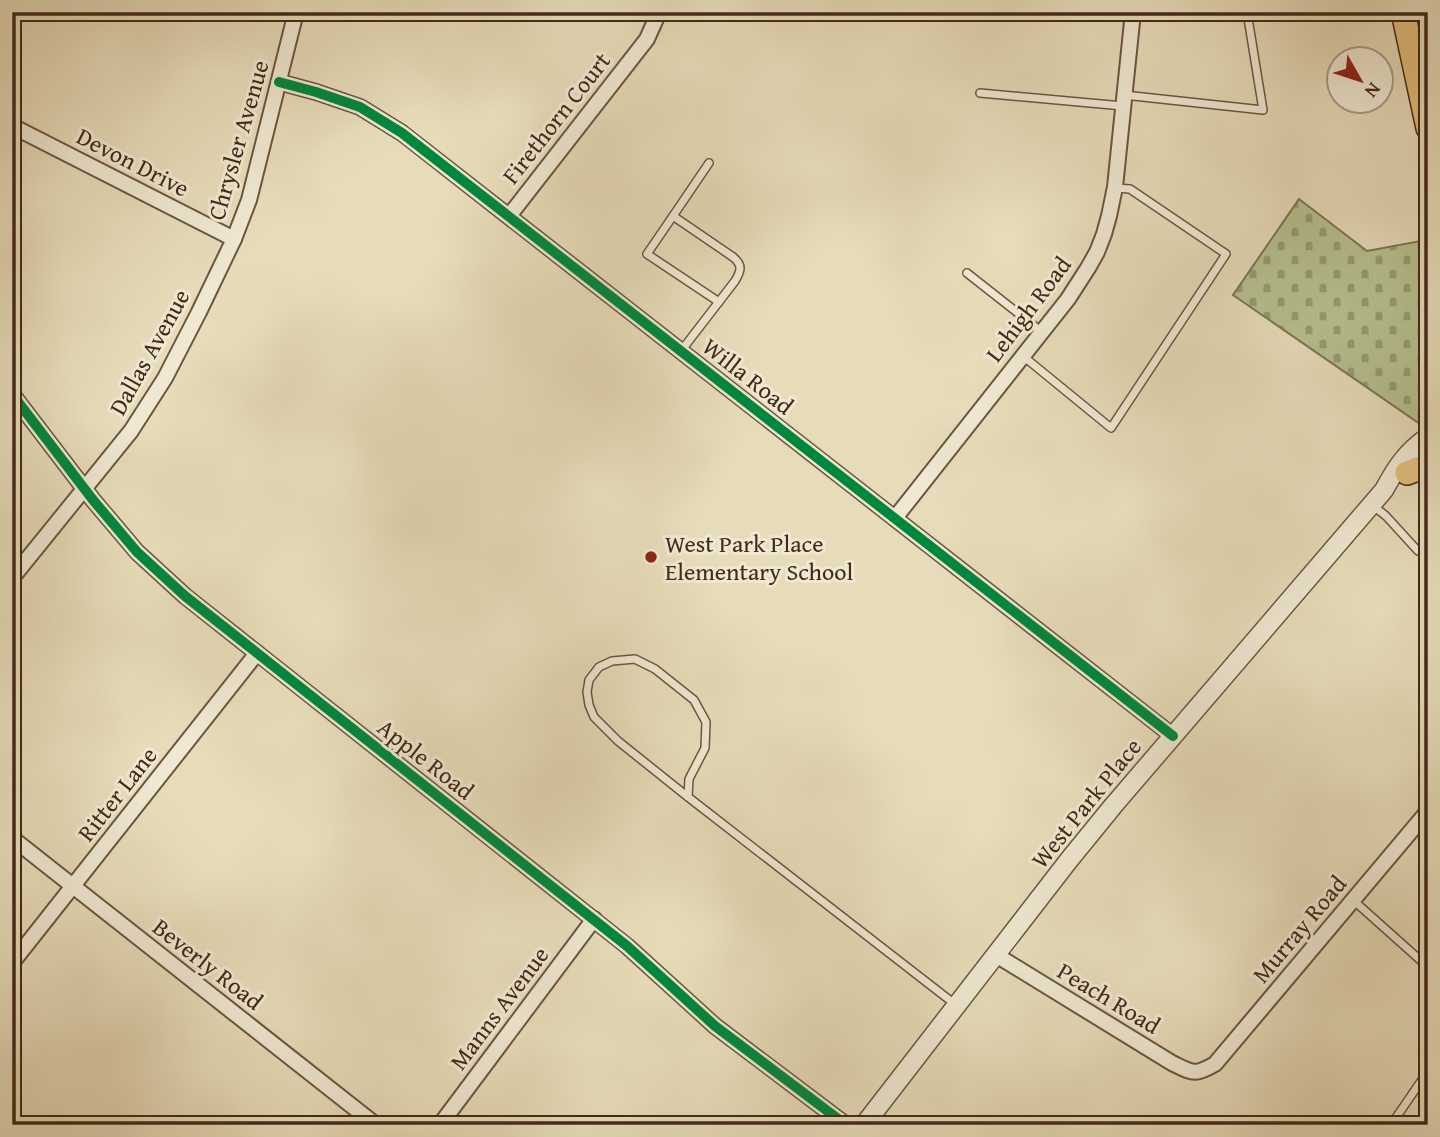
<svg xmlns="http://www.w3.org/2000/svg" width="1440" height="1137" font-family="'Gentium Book Plus',serif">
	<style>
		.cemetery { fill: url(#cemetery-stones); stroke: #7c7554; stroke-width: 2 }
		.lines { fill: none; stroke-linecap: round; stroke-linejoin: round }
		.service-casing { stroke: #6c5640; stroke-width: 10 }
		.minor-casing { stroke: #6c5640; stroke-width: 18 }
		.tertiary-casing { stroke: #6c5640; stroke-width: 21 }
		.primary-casing { stroke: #432a18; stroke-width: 26 }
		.service { stroke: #efe8d2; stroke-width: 7 }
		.minor { stroke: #efe8d2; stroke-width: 14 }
		.tertiary { stroke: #efe8d2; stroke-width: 18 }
		.primary { stroke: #e4be7d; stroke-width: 23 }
		.cycleway-casing { stroke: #efe8d2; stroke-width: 15 }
		.cycleway { stroke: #00873e; stroke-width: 10 }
		.poi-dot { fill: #8f2418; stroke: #efe8d2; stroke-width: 2.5 }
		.labels { text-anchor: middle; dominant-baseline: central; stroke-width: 6; stroke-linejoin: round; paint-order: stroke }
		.street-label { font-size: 24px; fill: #432a18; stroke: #efe8d2 }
		.poi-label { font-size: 24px; fill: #432a18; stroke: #efe8d2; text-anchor: start }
	</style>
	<defs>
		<pattern id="cemetery-stones" width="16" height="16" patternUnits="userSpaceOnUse" patternTransform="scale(1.75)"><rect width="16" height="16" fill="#b6c08f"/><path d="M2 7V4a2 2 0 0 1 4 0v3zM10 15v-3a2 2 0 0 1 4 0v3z" fill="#969c74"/></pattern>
	</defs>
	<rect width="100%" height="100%" fill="#e7dcba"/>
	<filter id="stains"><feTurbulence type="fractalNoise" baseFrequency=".00286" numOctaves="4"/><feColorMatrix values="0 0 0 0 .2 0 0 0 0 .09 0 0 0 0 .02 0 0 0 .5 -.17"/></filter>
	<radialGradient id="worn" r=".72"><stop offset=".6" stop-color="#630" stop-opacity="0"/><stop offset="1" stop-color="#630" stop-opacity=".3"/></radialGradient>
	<polygon class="cemetery" points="1299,199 1367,251 1426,240 1428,244 1428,424 1423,426 1233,295"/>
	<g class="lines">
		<g class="service-casing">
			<g id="service">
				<polyline points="980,93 1123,106"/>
				<polyline points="1124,95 1263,110 1247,12"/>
				<polyline points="673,216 647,254 719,302"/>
				<polyline points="967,273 1042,332"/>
				<path d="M681,351L735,281C741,271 743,265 733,257L673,216L709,163"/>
				<polyline points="1023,356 1111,428 1226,254 1130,189 1115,188"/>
				<polyline points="1371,504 1386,516 1418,551 1428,549"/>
				<polyline points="688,797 689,779 705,748 706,722 694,700 655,669 635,659 612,661 599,667 589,680 587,692 589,705 594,717 618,741 688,797 956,1005"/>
				<polyline points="1353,900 1428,967"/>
				<polyline points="1391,1125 1428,1071"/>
			</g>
		</g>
		<g class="minor-casing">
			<g id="minor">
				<polyline points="279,82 316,92 360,107 402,133 1173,736"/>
				<polyline points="12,126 234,239"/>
				<polyline points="509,216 647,39 659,12"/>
				<polyline points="12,394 93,500 137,552 185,596 627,946 715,1026 846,1125"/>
				<polyline points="895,518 1068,299 1088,268 1097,252 1104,234 1109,216 1115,187 1133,12"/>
				<polyline points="12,578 131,431 165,378 199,312 234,239 249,200 296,12"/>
				<polyline points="12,838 376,1125"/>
				<path d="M996,955L1172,1063C1193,1073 1194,1076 1215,1064L1428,811"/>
				<polyline points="12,963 257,653"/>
				<polyline points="440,1125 594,919"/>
			</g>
		</g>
		<g class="tertiary-casing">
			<path id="tertiary" d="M864,1125L1069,860L1113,806L1384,490C1396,468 1406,452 1428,437"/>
		</g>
		<g class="primary-casing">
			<g id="primary">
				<polyline points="1403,12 1428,128"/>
				<polyline points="1407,473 1428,465"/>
			</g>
		</g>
		<use href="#service" class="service"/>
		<use href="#minor" class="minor"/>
		<use href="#tertiary" class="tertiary"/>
		<use href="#primary" class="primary"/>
		<g class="cycleway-casing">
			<g id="cycleway">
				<polyline points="279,82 316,92 360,107 402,133 1173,736"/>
				<polyline points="12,394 93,500 137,552 185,596 627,946 715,1026 846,1125"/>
			</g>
		</g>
		<use href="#cycleway" class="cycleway"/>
	</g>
	<circle class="poi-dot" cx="651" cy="557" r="7"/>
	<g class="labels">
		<g class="street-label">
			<text transform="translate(556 118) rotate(-52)">Firethorn Court</text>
			<text transform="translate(238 140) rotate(-74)">Chrysler Avenue</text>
			<text transform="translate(133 162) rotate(27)">Devon Drive</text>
			<text transform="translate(1028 309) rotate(-53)">Lehigh Road</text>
			<text transform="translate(149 352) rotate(-61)">Dallas Avenue</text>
			<text transform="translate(748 376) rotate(38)">Willa Road</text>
			<text transform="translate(426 759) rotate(38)">Apple Road</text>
			<text transform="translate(117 794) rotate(-52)">Ritter Lane</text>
			<text transform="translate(1086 803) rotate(-51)">West Park Place</text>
			<text transform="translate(1299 929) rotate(-50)">Murray Road</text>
			<text transform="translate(208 964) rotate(38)">Beverly Road</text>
			<text transform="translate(1109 998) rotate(31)">Peach Road</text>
			<text transform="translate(499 1008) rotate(-53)">Manns Avenue</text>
		</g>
		<g class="poi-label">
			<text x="665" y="543">West Park Place<tspan x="665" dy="28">Elementary School</tspan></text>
		</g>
	</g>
	<rect width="1440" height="1137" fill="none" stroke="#e7dcba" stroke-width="42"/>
	<rect x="14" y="14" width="1412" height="1109" fill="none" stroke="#432a18" stroke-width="3.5"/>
	<rect x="21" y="21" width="1398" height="1095" fill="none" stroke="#432a18" stroke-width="2"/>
	<g transform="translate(1360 80) rotate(129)"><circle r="33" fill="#efe8d2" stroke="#aa9c88" stroke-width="2"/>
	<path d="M0-5L12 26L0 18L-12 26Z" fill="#8f2418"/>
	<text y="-10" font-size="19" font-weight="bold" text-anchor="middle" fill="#432a18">N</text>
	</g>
	<rect width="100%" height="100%" filter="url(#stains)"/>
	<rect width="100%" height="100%" fill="url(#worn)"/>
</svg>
